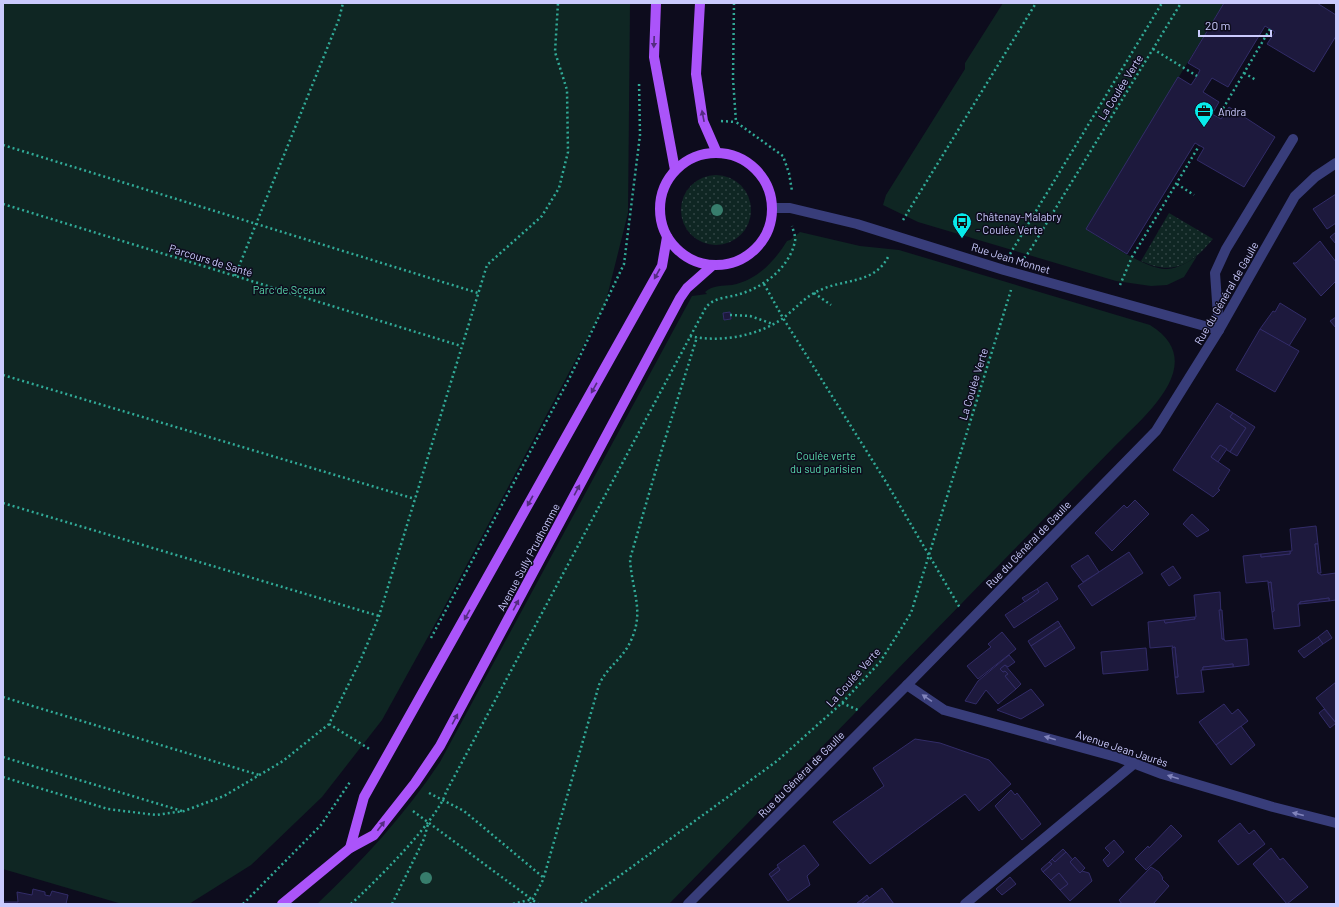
<svg xmlns="http://www.w3.org/2000/svg" width="1339" height="907" font-family="Barlow,sans-serif">
	<style>
		.grass { fill: url(#grass-dots) }
		.park { fill: #0f2623 }
		.building { fill: #1d193d; stroke: #322c68 }
		.lines { fill: none; stroke-linecap: round; stroke-linejoin: round }
		.path { stroke: #31aa97; stroke-width: 2.5; stroke-dasharray: 2 3; stroke-linecap: butt }
		.minor { stroke: #383d7a; stroke-width: 10 }
		.major { stroke: #ab54fa; stroke-width: 10 }
		.tree { fill: #377d6c }
		.oneway { fill: #542c80 }
		.oneway2 { fill: #8184bc }
		.labels { text-anchor: middle; dominant-baseline: central; stroke-width: 3; stroke-linejoin: round; paint-order: stroke }
		.street-label { font-size: 11px; fill: #cacafd; stroke: #0d0c1d }
		.poi-label { font-size: 11px; fill: #cacafd; stroke: #0d0c1d; text-anchor: start }
		.park-label { font-size: 11px; fill: #59daad; stroke: #0d0c1d }
	</style>
	<defs>
		<pattern id="grass-dots" width="8" height="8" patternUnits="userSpaceOnUse"><rect width="8" height="8" fill="#0f2623"/><path d="M2 2h.1M6 6h.1" fill="none" stroke="#314444" stroke-width="1.8" stroke-linecap="round"/></pattern>
	</defs>
	<rect width="100%" height="100%" fill="#0d0c1d"/>
	<g class="grass">
		<circle cx="716" cy="210" r="35"/>
		<path d="M1169,213L1213,239C1191,265 1173,276 1141,261Z"/>
	</g>
	<g class="park">
		<polygon points="3,3 630,3 628,213 605,305 439,617 382,720 322,797 251,865 189,904 122,904 3,869"/>
		<path d="M1003,3H1224L1086,229C1104,240 1146,270 1167,269C1179,268 1188,262 1197,256L1184,277L1167,285L1151,286L1116,281L918,222L883,205L886,195L965,69V63Z"/>
		<path d="M800,232L860,246L899,250L1150,325C1211,363 1144,416 1113,448L669,904H317C363,860 405,815 440,762L692,296L707,294L705,292C713,285 723,286 732,285C757,280 774,262 787,241L790,240Z"/>
	</g>
	<g class="building">
		<polygon points="1224,3 1317,3 1336,15 1336,36 1314,72 1267,44 1275,32 1265,26 1228,87 1212,78 1203,92 1219,102 1212,114 1221,119 1229,107 1275,137 1244,187 1197,160 1204,148 1195,143 1127,254 1086,229 1178,77 1191,85 1197,76 1200,70 1188,63"/>
		<polygon points="1336,194 1336,223 1327,229 1313,209"/>
		<polygon points="1336,232 1336,244 1330,237"/>
		<polygon points="1320,241 1336,262 1336,281 1321,296 1293,263 1296,263"/>
		<polygon points="1280,303 1306,319 1289,346 1260,329 1273,311 1275,312"/>
		<polygon points="730,312 731,319 724,320 723,313"/>
		<polygon points="1336,317 1336,328 1330,321"/>
		<polygon points="1260,329 1299,351 1275,392 1236,370"/>
		<polygon points="1217,403 1233,413 1230,417 1246,428 1230,452 1220,445 1211,457 1230,470 1218,489 1220,490 1213,497 1173,470"/>
		<polygon points="1233,413 1255,427 1237,456 1230,452 1246,428 1230,417"/>
		<polygon points="1220,445 1227,449 1218,462 1211,457"/>
		<polygon points="1135,500 1149,514 1112,551 1095,533 1124,505 1127,508"/>
		<polygon points="1192,514 1209,530 1197,537 1183,524"/>
		<polygon points="1316,526 1318,544 1315,544 1318,573 1321,575 1336,573 1336,600 1329,601 1329,598 1300,602 1300,604 1298,604 1300,626 1274,629 1272,612 1274,611 1271,582 1268,583 1268,581 1246,583 1243,556 1261,554 1261,557 1290,554 1290,551 1292,551 1290,529"/>
		<polygon points="1315,544 1318,544 1321,573 1318,573"/>
		<polygon points="1290,551 1290,554 1261,557 1261,554"/>
		<polygon points="1129,552 1143,573 1092,606 1078,586"/>
		<polygon points="1088,555 1099,572 1083,582 1071,566"/>
		<polygon points="1173,566 1181,578 1169,586 1161,574"/>
		<polygon points="1047,582 1058,599 1014,628 1005,615 1039,592 1037,589"/>
		<polygon points="1271,582 1274,611 1272,612 1268,583"/>
		<polygon points="1037,589 1039,592 1025,602 1022,598"/>
		<polygon points="1220,592 1222,639 1224,639 1225,641 1247,639 1249,665 1233,667 1233,664 1203,667 1203,670 1201,670 1204,692 1177,694 1175,677 1178,677 1175,647 1172,648 1173,646 1150,648 1148,622 1164,620 1165,623 1195,619 1194,617 1196,617 1194,595"/>
		<polygon points="1329,598 1329,601 1300,604 1300,602"/>
		<polygon points="1219,610 1222,610 1224,639 1222,639"/>
		<polygon points="1194,617 1195,619 1165,623 1164,620"/>
		<polygon points="1058,621 1061,626 1031,646 1028,641"/>
		<polygon points="1061,626 1075,648 1045,667 1031,646"/>
		<polygon points="1327,630 1332,638 1323,644 1318,637"/>
		<polygon points="1002,632 1016,649 978,679 967,666 991,647 988,644"/>
		<polygon points="1318,637 1323,644 1304,658 1298,651"/>
		<polygon points="1175,647 1178,677 1175,677 1172,648"/>
		<polygon points="1146,648 1148,670 1103,674 1101,652"/>
		<polygon points="1009,655 1015,662 1008,667 1005,665 1000,669 1003,672 1005,671 1008,674 1005,676 1016,689 998,704 986,690 976,704 965,701 978,681"/>
		<polygon points="1233,664 1233,667 1203,670 1203,667"/>
		<polygon points="1005,665 1021,684 1016,689 1005,676 1008,674 1005,671 1003,672 1000,669"/>
		<polygon points="1336,682 1336,723 1316,698"/>
		<polygon points="1031,689 1044,705 1021,719 997,710"/>
		<polygon points="1224,704 1232,714 1238,709 1248,721 1216,745 1199,722"/>
		<polygon points="1324,709 1336,723 1330,728 1319,713"/>
		<polygon points="1241,726 1255,745 1231,765 1216,745"/>
		<polygon points="915,739 940,743 989,760 1011,784 979,811 965,794 870,864 833,822 884,786 873,768"/>
		<polygon points="1011,790 1015,795 1017,793 1041,824 1022,840 995,806"/>
		<polygon points="1240,823 1249,834 1254,830 1265,844 1238,865 1218,841"/>
		<polygon points="1171,825 1182,836 1146,870 1135,859 1148,846 1149,848"/>
		<polygon points="1114,840 1124,852 1108,867 1103,860 1110,853 1105,848"/>
		<polygon points="804,845 819,865 807,876 810,885 788,901 771,877 780,870 777,865"/>
		<polygon points="1271,848 1280,860 1283,858 1308,887 1287,904 1253,864"/>
		<polygon points="1063,849 1066,852 1055,862 1052,859"/>
		<polygon points="1066,852 1073,860 1070,862 1080,873 1082,871 1089,873 1092,881 1070,901 1060,890 1068,884 1059,873 1051,880 1043,872 1052,864 1049,862 1052,859 1055,862"/>
		<polygon points="1075,857 1085,868 1080,873 1070,862"/>
		<polygon points="1049,862 1052,864 1043,872 1041,869"/>
		<polygon points="778,867 780,870 771,877 769,874"/>
		<polygon points="1151,867 1159,872 1163,878 1162,879 1169,886 1153,904 1122,904 1119,900"/>
		<polygon points="1059,873 1068,884 1060,890 1051,880"/>
		<polygon points="1010,877 1016,884 1002,895 996,889"/>
		<polygon points="882,888 894,904 861,904 869,898"/>
		<polygon points="33,889 45,892 45,895 50,896 52,891 68,895 66,904 3,904 3,902 18,902 17,892 32,895"/>
		<polygon points="867,895 869,898 861,904 856,904"/>
	</g>
	<g class="lines">
		<g class="path">
			<polyline points="734,3 733,79 736,122 783,156 789,173 792,191"/>
			<polyline points="1153,49 1197,76"/>
			<polyline points="1244,73 1256,80"/>
			<polyline points="1218,117 1270,29"/>
			<polyline points="721,121 736,122"/>
			<polyline points="3,145 478,293"/>
			<polyline points="1177,184 1194,195"/>
			<polyline points="3,204 461,346"/>
			<polyline points="903,220 1036,3"/>
			<polyline points="1010,254 1162,3"/>
			<polyline points="1024,258 1029,252 1181,3"/>
			<polyline points="235,276 339,19 343,3"/>
			<polyline points="764,284 783,318 886,482 960,608"/>
			<polyline points="1120,285 1132,257 1199,146"/>
			<polyline points="814,293 831,305"/>
			<polyline points="730,315 750,316 773,324"/>
			<path d="M690,336C720,343 757,336 782,319C794,310 805,297 818,291C844,278 875,285 889,255"/>
			<polyline points="3,375 415,499"/>
			<polyline points="3,503 379,616"/>
			<polyline points="431,638 570,377 624,264 640,135 639,81"/>
			<polyline points="3,697 259,775"/>
			<polyline points="842,703 858,710"/>
			<polyline points="329,724 371,750"/>
			<polyline points="3,757 182,811"/>
			<polyline points="3,777 108,809 156,815 184,811 224,796 283,761 329,724 361,659 379,616 487,265 542,216 559,188 568,152 567,90 555,52 558,3"/>
			<polyline points="429,793 464,811 544,878"/>
			<polyline points="413,811 538,904"/>
			<polyline points="243,904 321,825 350,782"/>
			<path d="M351,904C374,883 438,820 446,792L705,309C712,297 728,298 740,294C764,287 790,267 795,241C796,237 793,230 792,226"/>
			<polyline points="392,904 424,839 428,824"/>
			<polyline points="513,904 533,899"/>
			<path d="M530,904L543,880L599,685C606,669 618,662 627,648C647,614 632,594 630,559L662,449L697,337"/>
			<polyline points="581,904 777,761 842,703 880,662 911,613 1011,290"/>
		</g>
		<g class="minor">
			<polyline points="772,208 790,208 857,224 1004,270 1219,330"/>
			<polyline points="1219,330 1215,273 1226,249 1293,139"/>
			<polyline points="907,685 944,710 1120,758 1162,774 1273,807 1336,823"/>
			<polyline points="688,904 907,685 1156,431 1219,330 1295,196 1315,177 1336,163"/>
			<polyline points="965,904 1135,763"/>
		</g>
		<g class="major">
			<polyline points="656,3 654,57 675,170"/>
			<polyline points="700,3 696,74 703,121 717,153"/>
			<circle cx="716" cy="209" r="56"/>
			<polyline points="350,848 364,797 662,266 667,237"/>
			<polyline points="282,904 350,848 374,835 415,783 440,746 680,298 687,288 713,265"/>
		</g>
	</g>
	<g class="tree">
		<circle cx="717" cy="210" r="6"/>
		<circle cx="426" cy="878" r="6"/>
	</g>
	<defs><path id="oneway-solid" d="M-6-.8H1V-3.2L6.5 0L1 3.2V.8H-6Z"/></defs>
	<g class="oneway">
		<use href="#oneway-solid" transform="translate(654 42) rotate(92)"/>
		<use href="#oneway-solid" transform="translate(703 116) rotate(-101)"/>
		<use href="#oneway-solid" transform="translate(657 274) rotate(119)"/>
		<use href="#oneway-solid" transform="translate(594 388) rotate(119)"/>
		<use href="#oneway-solid" transform="translate(577 490) rotate(-62)"/>
		<use href="#oneway-solid" transform="translate(530 501) rotate(119)"/>
		<use href="#oneway-solid" transform="translate(516 605) rotate(-62)"/>
		<use href="#oneway-solid" transform="translate(467 615) rotate(119)"/>
		<use href="#oneway-solid" transform="translate(455 719) rotate(-62)"/>
		<use href="#oneway-solid" transform="translate(381 826) rotate(-53)"/>
	</g>
	<g class="oneway2">
		<use href="#oneway-solid" transform="translate(927 698) rotate(-146)"/>
		<use href="#oneway-solid" transform="translate(1050 738) rotate(-164)"/>
		<use href="#oneway-solid" transform="translate(1173 777) rotate(-163)"/>
		<use href="#oneway-solid" transform="translate(1298 814) rotate(-166)"/>
	</g>
	<defs>
		<g id="office-pin" transform="scale(1)"><path d="M0 17L-7.5 6A9.5 9.5 0 1 1 7.5 6Z" fill="#08ebeb" stroke="#0d0c1d"/><path d="M-6-3h4V-5.5h4V-3h4V5H-6ZM-1-4.5V-3h2v-1.5ZM-6 0V1H6V0Z" fill="#111"/></g>
		<g id="bus-pin" transform="scale(1)"><path d="M0 17L-7.5 6A9.5 9.5 0 1 1 7.5 6Z" fill="#08ebeb" stroke="#0d0c1d"/><path d="M-5-6H5V4H4V6H2V4H-2V6H-4V4H-5ZM-3.5-4V0h7V-4ZM-3.5 1.2v1.5H-2V1.2ZM2 1.2v1.5H3.5V1.2Z" fill="#111"/></g>
	</defs>
	<g fill-rule="evenodd">
		<use href="#office-pin" x="1204" y="111"/>
		<use href="#bus-pin" x="962" y="222"/>
	</g>
	<g class="labels">
		<g class="street-label">
			<text transform="translate(1120 87) rotate(-58)">La Coulée Verte</text>
			<text transform="translate(1011 258) rotate(17)">Rue Jean Monnet</text>
			<text transform="translate(211 260) rotate(17)">Parcours de Santé</text>
			<text transform="translate(1226 293) rotate(-60)">Rue du Général de Gaulle</text>
			<text transform="translate(973 384) rotate(-73)">La Coulée Verte</text>
			<text transform="translate(1028 544) rotate(-46)">Rue du Général de Gaulle</text>
			<text transform="translate(528 557) rotate(-62)">Avenue Sully Prudhomme</text>
			<text transform="translate(853 677) rotate(-48)">La Coulée Verte</text>
			<text transform="translate(1122 748) rotate(18)">Avenue Jean Jaurès</text>
			<text transform="translate(801 774) rotate(-45)">Rue du Général de Gaulle</text>
		</g>
		<g class="poi-label">
			<text x="1218" y="111">Andra</text>
			<text x="976" y="216">Châtenay-Malabry<tspan x="976" dy="13">- Coulée Verte</tspan></text>
		</g>
		<g class="park-label">
			<text x="289" y="289">Parc de Sceaux</text>
			<text x="826" y="455">Coulée verte<tspan x="826" dy="13">du sud parisien</tspan></text>
		</g>
	</g>
	<rect width="1339" height="907" fill="none" stroke="#cacafd" stroke-width="8"/>
	<path d="M1199 30v6h72v-6" fill="none" stroke="#cacafd" stroke-width="2"/>
	<text x="1205" y="30" font-size="12" fill="#cacafd" stroke="#0d0c1d" stroke-width="3" paint-order="stroke">20 m</text>
</svg>
